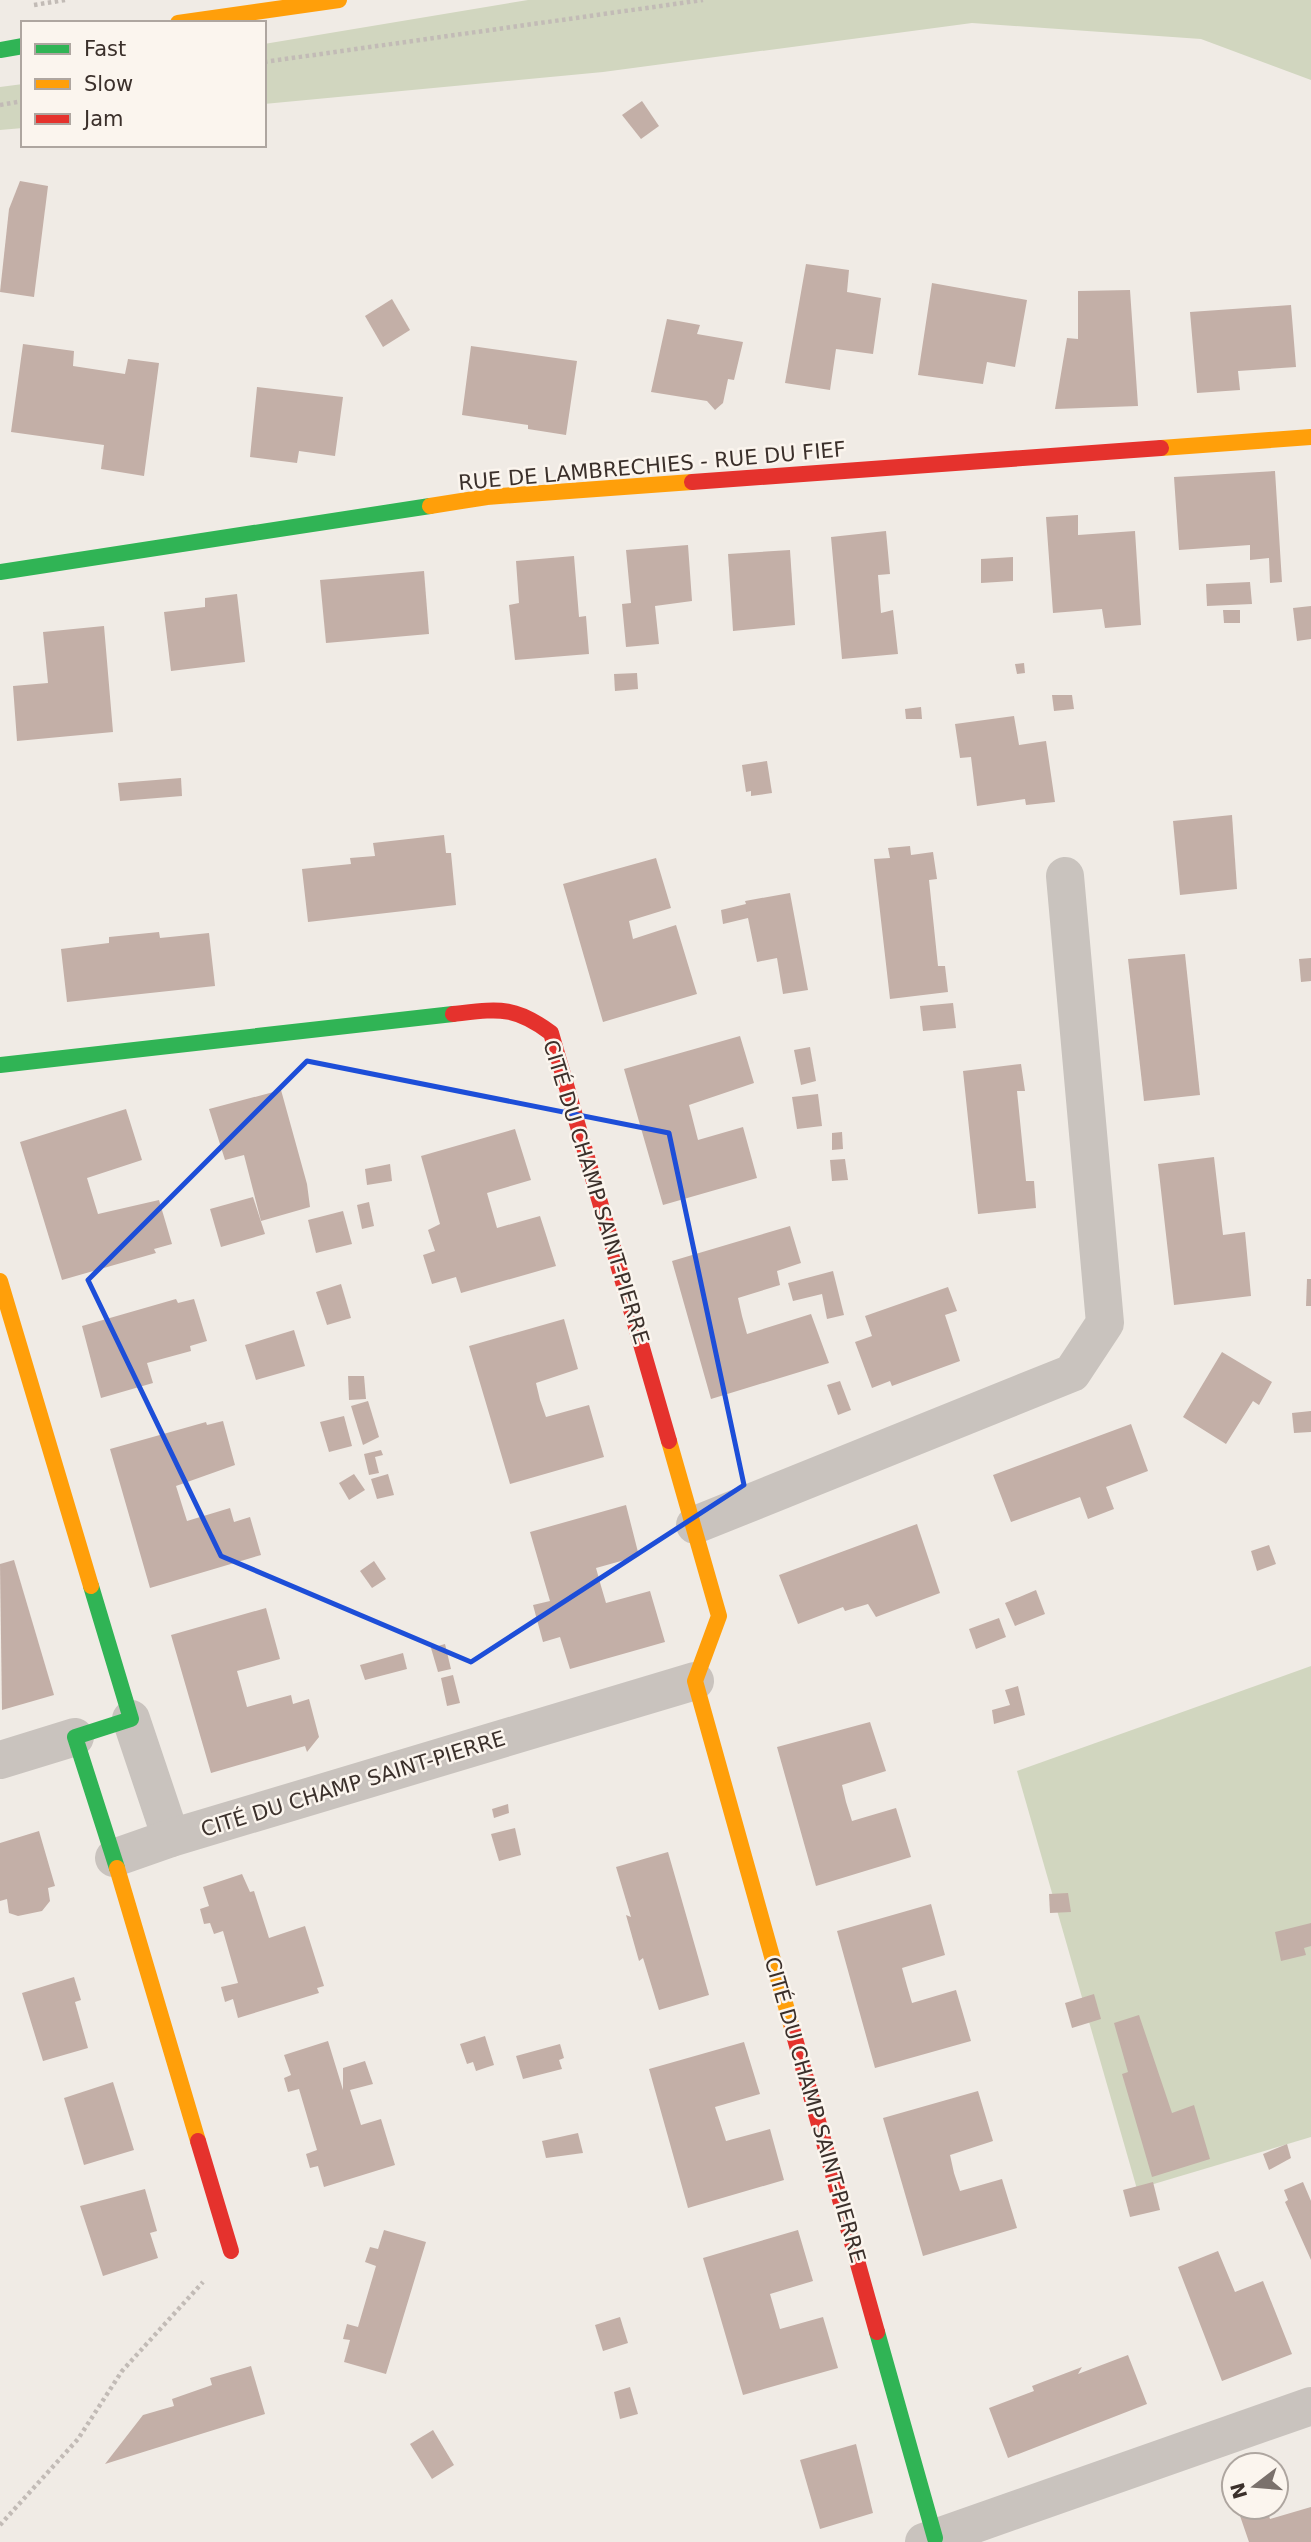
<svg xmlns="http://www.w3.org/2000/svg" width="1311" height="2542" font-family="'DejaVu Sans',sans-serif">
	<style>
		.green { fill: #d1d6bf }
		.building { fill: #c3afa7 }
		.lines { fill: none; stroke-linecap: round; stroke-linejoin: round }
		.path { stroke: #c2bbb6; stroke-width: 4.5; stroke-dasharray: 3.5 3.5; stroke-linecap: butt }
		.street { stroke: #c9c3be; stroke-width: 38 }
		.fast { stroke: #30b455; stroke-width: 16 }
		.slow { stroke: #ff9f0a; stroke-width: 16 }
		.jam { stroke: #e5322d; stroke-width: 16 }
		.marked { fill: none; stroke: #1d4ed8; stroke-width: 5; stroke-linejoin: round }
		.labels { text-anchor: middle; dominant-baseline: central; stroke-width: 5; stroke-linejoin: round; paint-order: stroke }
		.street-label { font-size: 21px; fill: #3b302b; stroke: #fbf5ee }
	</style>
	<rect width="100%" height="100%" fill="#f0ebe5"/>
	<g class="green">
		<polygon points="528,0 1311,0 1311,80 1201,39 972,23 603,72 264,104 264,44"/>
		<polygon points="23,84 23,128 0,130 0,87"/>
		<polygon points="1311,1666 1311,2137 1137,2189 1017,1771"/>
	</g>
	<g class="building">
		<polygon points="642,101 659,126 641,139 622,115"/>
		<polygon points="20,181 48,186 34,297 0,292 9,209"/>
		<polygon points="806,264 849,270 847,292 881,298 873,354 836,349 830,390 785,383"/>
		<polygon points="932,283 1027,300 1015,367 987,362 983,384 918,375"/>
		<polygon points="1130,290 1138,406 1055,409 1067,338 1078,339 1078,291"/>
		<polygon points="392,299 410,330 383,347 365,316"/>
		<polygon points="1291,305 1296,367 1238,371 1240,390 1197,393 1190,312"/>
		<polygon points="667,319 700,325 697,334 743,342 734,380 728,379 723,403 715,410 707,401 651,392"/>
		<polygon points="23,344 74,351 73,366 125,374 128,359 159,363 144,476 101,469 104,445 11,432"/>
		<polygon points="471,346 577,361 566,435 528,429 528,425 462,415"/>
		<polygon points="257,387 343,397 335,456 299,451 297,463 250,457"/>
		<polygon points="1275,471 1282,582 1270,583 1269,558 1250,560 1250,545 1179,550 1174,477"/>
		<polygon points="1078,515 1078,535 1135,531 1141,625 1105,628 1102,609 1053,613 1046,517"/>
		<polygon points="886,531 890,574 878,575 881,613 893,610 898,654 842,659 831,537"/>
		<polygon points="688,545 692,601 655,606 659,644 626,647 622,604 631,603 626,550"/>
		<polygon points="790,550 795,625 733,631 728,554"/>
		<polygon points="574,556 579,617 586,616 589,654 515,660 509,605 519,603 516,561"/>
		<polygon points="1013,557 1013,581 981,583 981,559"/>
		<polygon points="424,571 429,634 326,643 320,580"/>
		<polygon points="1250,582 1252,604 1207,606 1206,584"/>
		<polygon points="237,594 245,662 171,671 164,612 205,607 205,598"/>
		<polygon points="1311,606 1311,639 1297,641 1293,608"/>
		<polygon points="1223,610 1240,610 1240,623 1224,623"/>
		<polygon points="104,626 113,732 17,741 13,686 48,683 43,632"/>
		<polygon points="1024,663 1025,673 1017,674 1015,664"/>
		<polygon points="637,673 638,689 615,691 614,674"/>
		<polygon points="1052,695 1072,695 1074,709 1054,711"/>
		<polygon points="921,707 922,719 906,719 905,709"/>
		<polygon points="1014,716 1019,745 1046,741 1055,802 1026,805 1025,799 977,806 971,757 960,758 955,724"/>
		<polygon points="767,761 772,793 751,796 751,791 746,792 742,765"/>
		<polygon points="181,778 182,796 120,801 118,783"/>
		<polygon points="1232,815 1237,889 1180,895 1173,821"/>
		<polygon points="444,835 446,853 451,853 456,905 308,922 302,869 351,864 350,858 375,856 373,843"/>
		<polygon points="910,846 911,855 933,852 937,879 929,880 938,966 945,966 948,992 890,999 874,859 890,858 888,848"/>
		<polygon points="656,858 671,908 629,921 633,939 676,925 697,994 603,1022 563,884"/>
		<polygon points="790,893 808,990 783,994 777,958 757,962 748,918 723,924 721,910 746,904 745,901"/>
		<polygon points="159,932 160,938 209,933 215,986 67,1002 61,949 109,943 109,937"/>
		<polygon points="1185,954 1200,1095 1144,1101 1128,959"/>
		<polygon points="1311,958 1311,981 1301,982 1299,959"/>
		<polygon points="953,1003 956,1028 923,1031 920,1006"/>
		<polygon points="740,1036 754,1083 689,1105 698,1140 743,1127 757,1178 663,1205 624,1069"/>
		<polygon points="810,1047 816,1081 801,1085 794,1050"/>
		<polygon points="1021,1064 1025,1091 1017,1091 1026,1181 1034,1181 1036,1208 978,1214 963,1071"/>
		<polygon points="281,1090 307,1184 310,1207 261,1221 244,1155 225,1160 209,1109"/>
		<polygon points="818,1094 822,1126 797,1129 792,1097"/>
		<polygon points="126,1109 142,1160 87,1178 98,1214 159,1200 172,1244 154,1249 156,1253 62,1280 20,1142"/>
		<polygon points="515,1129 531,1180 487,1193 497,1228 540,1216 556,1266 461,1293 456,1277 432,1284 423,1255 435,1251 428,1230 440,1224 421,1156"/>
		<polygon points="842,1132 843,1149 832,1150 832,1133"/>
		<polygon points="1214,1157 1223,1235 1245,1232 1251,1296 1174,1305 1158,1164"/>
		<polygon points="845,1159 848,1180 832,1181 830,1160"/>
		<polygon points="390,1164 392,1181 367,1185 365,1169"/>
		<polygon points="253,1197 265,1234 221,1247 210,1209"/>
		<polygon points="369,1202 374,1226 362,1229 357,1205"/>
		<polygon points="343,1211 352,1244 316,1253 308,1220"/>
		<polygon points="790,1226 801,1263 777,1271 780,1285 738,1298 742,1316 747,1334 811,1314 829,1363 711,1399 672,1261"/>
		<polygon points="833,1271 844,1315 827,1319 822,1294 793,1301 788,1283"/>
		<polygon points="1307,1279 1311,1279 1311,1306 1306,1306"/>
		<polygon points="341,1284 351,1318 327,1325 316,1292"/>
		<polygon points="948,1287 957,1311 945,1315 960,1361 892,1386 890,1381 872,1388 855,1342 872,1336 865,1316"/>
		<polygon points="176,1299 178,1303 194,1299 207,1341 190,1346 191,1351 147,1363 153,1383 101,1398 82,1326"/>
		<polygon points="564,1319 578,1369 536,1383 540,1400 546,1417 589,1405 604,1457 510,1484 469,1346"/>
		<polygon points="294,1330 305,1366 256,1380 245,1345"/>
		<polygon points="1222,1352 1272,1382 1259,1405 1253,1401 1226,1444 1183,1417"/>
		<polygon points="348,1376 364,1376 366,1399 349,1400"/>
		<polygon points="840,1381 851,1410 838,1415 827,1385"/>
		<polygon points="368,1401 379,1437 363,1445 351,1406"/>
		<polygon points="1311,1411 1311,1432 1294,1433 1292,1413"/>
		<polygon points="344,1416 352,1446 329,1452 320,1422"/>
		<polygon points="223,1421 235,1465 176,1486 187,1521 230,1508 234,1522 250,1517 261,1555 150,1588 110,1449 206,1422 207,1425"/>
		<polygon points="1131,1424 1148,1471 1106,1487 1114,1509 1088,1519 1080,1497 1011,1522 993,1475"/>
		<polygon points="381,1450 383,1455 375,1457 379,1473 369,1475 364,1454"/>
		<polygon points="354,1474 365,1490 349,1500 339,1483"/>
		<polygon points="388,1474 394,1495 377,1499 371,1479"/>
		<polygon points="626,1505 639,1556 596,1568 601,1586 606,1603 650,1591 665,1642 570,1669 560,1637 543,1642 533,1605 550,1601 530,1532"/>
		<polygon points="917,1524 940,1593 876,1617 868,1604 845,1611 843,1607 798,1624 779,1575"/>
		<polygon points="1269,1545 1276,1564 1257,1571 1251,1551"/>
		<polygon points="14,1560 54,1695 2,1710 0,1564"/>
		<polygon points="374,1561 386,1579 372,1588 360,1571"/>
		<polygon points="1036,1590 1045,1614 1015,1626 1005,1603"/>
		<polygon points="266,1608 280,1659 237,1671 247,1707 291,1695 293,1704 309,1699 319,1737 307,1752 305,1746 211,1773 171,1635"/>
		<polygon points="999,1618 1006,1637 976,1649 969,1629"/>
		<polygon points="445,1644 451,1669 438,1672 431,1648"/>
		<polygon points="403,1653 407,1669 365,1680 360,1665"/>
		<polygon points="453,1675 460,1703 447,1706 441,1678"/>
		<polygon points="1018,1686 1025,1715 994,1724 992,1710 1010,1705 1005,1690"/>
		<polygon points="870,1722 886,1771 842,1785 846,1802 852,1821 896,1808 911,1857 816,1886 777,1747"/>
		<polygon points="508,1804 509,1813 494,1818 492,1809"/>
		<polygon points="515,1828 521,1855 499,1861 491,1834"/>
		<polygon points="39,1831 55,1886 48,1888 50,1901 42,1911 18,1916 9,1913 7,1899 0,1901 0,1843"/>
		<polygon points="668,1852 709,1995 659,2010 643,1958 639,1961 626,1915 631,1917 616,1867"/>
		<polygon points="242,1874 250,1892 254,1891 269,1938 305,1926 324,1986 317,1988 319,1993 238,2018 233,1999 225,2002 221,1987 238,1983 223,1931 214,1934 210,1923 204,1924 200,1909 209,1906 203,1887"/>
		<polygon points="1068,1893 1071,1912 1050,1913 1049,1894"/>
		<polygon points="931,1904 945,1955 902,1968 907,1986 912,2003 956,1990 971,2041 875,2068 837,1931"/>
		<polygon points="1311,1923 1311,1946 1304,1948 1306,1955 1281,1961 1275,1932"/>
		<polygon points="74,1977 81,2000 75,2002 88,2048 43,2061 22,1993"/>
		<polygon points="1094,1994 1101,2019 1072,2028 1065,2003"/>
		<polygon points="1139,2015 1172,2113 1194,2105 1210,2159 1152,2177 1122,2074 1128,2072 1114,2023"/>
		<polygon points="485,2036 494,2065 476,2071 473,2062 467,2064 460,2044"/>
		<polygon points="328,2041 343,2090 343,2068 365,2061 373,2084 350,2090 361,2125 381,2119 395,2165 324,2187 318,2166 310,2168 306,2154 317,2150 299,2089 288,2092 284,2078 291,2075 284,2055"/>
		<polygon points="744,2042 760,2094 715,2107 726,2141 770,2129 784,2180 688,2208 649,2069"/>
		<polygon points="560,2044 564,2058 559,2060 562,2069 523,2079 516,2056"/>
		<polygon points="113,2082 134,2150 84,2165 64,2098"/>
		<polygon points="978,2091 993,2141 950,2155 954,2173 960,2191 1002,2179 1017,2228 923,2256 883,2118"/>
		<polygon points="578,2133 583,2153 546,2158 542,2141"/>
		<polygon points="1287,2144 1291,2158 1269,2170 1263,2154"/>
		<polygon points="1153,2182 1160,2210 1130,2217 1123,2190"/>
		<polygon points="1303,2182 1311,2201 1311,2260 1285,2202 1288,2200 1284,2190"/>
		<polygon points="145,2189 157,2231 150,2233 158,2258 103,2276 80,2206"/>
		<polygon points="384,2230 426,2242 386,2374 344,2362 350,2340 343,2339 347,2324 358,2327 376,2266 365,2262 370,2247 378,2249"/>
		<polygon points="798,2230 813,2281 770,2294 780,2329 823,2317 838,2368 743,2395 703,2258"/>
		<polygon points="1218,2251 1235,2292 1263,2281 1292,2354 1222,2381 1178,2267"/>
		<polygon points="620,2317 628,2343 603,2351 595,2325"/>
		<polygon points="1128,2355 1147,2404 1008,2458 989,2408 1034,2391 1032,2386 1082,2367 1078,2374"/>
		<polygon points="251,2366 265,2414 105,2464 143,2415 174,2406 172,2399 212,2385 210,2378"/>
		<polygon points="630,2387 638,2414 620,2419 614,2392"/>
		<polygon points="433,2430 454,2465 432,2479 410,2444"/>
		<polygon points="856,2444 873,2513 820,2529 800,2460"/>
		<polygon points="1258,2507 1266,2507 1270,2519 1311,2507 1311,2542 1249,2542 1239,2513"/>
	</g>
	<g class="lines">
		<g class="path">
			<polyline points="34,5 65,0"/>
			<polyline points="264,62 703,0"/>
			<polyline points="0,105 23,101"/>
			<polyline points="0,2525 78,2439 122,2371 203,2282"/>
		</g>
		<g class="street">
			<polyline points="695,1525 1072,1373 1105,1323 1065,876"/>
			<polyline points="131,1719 171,1838"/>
			<polyline points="0,1760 75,1737"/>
			<polyline points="114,1858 171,1838 695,1681"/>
			<polyline points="924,2542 1311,2406"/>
		</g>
		<g class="fast">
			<polyline points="0,50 23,46"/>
			<polyline points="0,572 430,506"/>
			<polyline points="0,1065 453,1014"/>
			<polyline points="91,1586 131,1719 75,1737 117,1868"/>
			<polyline points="877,2332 935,2538"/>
		</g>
		<g class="slow">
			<polyline points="178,23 339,0"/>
			<polyline points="1161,448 1311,437"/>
			<polyline points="430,506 487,497 692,482"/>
			<polyline points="0,1281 91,1586"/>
			<polyline points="669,1441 719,1616 695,1681 792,2028"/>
			<polyline points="117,1868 198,2141"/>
		</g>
		<g class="jam">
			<polyline points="692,482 1161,448"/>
			<path d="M453,1014C498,1009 514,1005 551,1033L669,1441"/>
			<polyline points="792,2028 877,2332"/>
			<polyline points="198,2141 231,2251"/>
		</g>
	</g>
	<path class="marked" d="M307,1061L669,1133L744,1485L471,1662L221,1556L88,1280Z"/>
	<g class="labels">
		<g class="street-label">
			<text transform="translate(652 466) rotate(-5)">RUE DE LAMBRECHIES - RUE DU FIEF</text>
			<text transform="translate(596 1192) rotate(73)">CITÉ DU CHAMP SAINT-PIERRE</text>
			<text transform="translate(353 1784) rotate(-17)">CITÉ DU CHAMP SAINT-PIERRE</text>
			<text transform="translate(815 2110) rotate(74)">CITÉ DU CHAMP SAINT-PIERRE</text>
		</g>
	</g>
	<rect x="21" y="21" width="245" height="126" fill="#fbf5ee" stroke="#aea6a0" stroke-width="2"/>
	<rect x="35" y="44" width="35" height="10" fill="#30b455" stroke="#aea6a0" stroke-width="2"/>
	<text x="84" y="56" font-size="21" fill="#3b302b">Fast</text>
	<rect x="35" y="79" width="35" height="10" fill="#ff9f0a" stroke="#aea6a0" stroke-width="2"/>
	<text x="84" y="91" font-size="21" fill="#3b302b">Slow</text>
	<rect x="35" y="114" width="35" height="10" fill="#e5322d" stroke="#aea6a0" stroke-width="2"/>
	<text x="84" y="126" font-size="21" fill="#3b302b">Jam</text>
	<g transform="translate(1255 2486) rotate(254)"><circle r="33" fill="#fbf5ee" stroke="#aea6a0" stroke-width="2"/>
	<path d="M0-5L12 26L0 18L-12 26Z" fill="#7a716c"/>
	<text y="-10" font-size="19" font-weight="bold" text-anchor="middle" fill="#3b302b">N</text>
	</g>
</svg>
